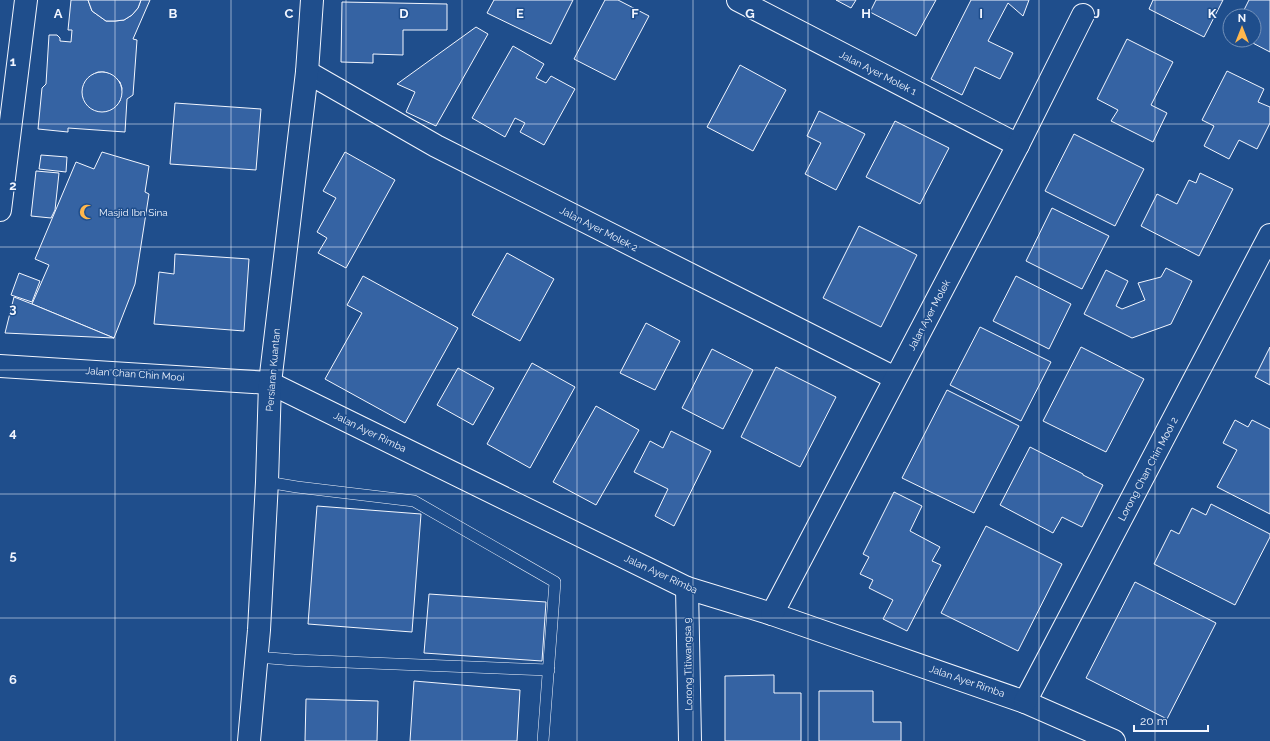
<svg xmlns="http://www.w3.org/2000/svg" width="1270" height="741" font-family="Raleway,sans-serif">
	<style>
		.building { fill: #3563a3; stroke: #f2f6ff; fill-rule: evenodd }
		.lines { fill: none; stroke-linecap: round; stroke-linejoin: round }
		.lane-casing { stroke: #f2f6ff; stroke-width: 12 }
		.street-casing { stroke: #f2f6ff; stroke-width: 24 }
		.lane { stroke: #1f4e8c; stroke-width: 11 }
		.street { stroke: #1f4e8c; stroke-width: 22 }
		.grid { fill: none; stroke: #f2f6ff; stroke-width: 1; stroke-opacity: 0.55 }
		.labels { text-anchor: middle; dominant-baseline: central; stroke-width: 3; stroke-linejoin: round; paint-order: stroke }
		.street-label { font-size: 10px; fill: #f2f6ff; stroke: #1f4e8c }
		.poi-label { font-size: 10px; fill: #f2f6ff; stroke: #1f4e8c; text-anchor: start }
		.grid-label { font-size: 13px; text-anchor: middle; font-weight: bold; fill: #f2f6ff; stroke: #1f4e8c; stroke-width: 3; stroke-linejoin: round; paint-order: stroke }
	</style>
	<rect width="100%" height="100%" fill="#1f4e8c"/>
	<g class="building">
		<path d="M71,0H88L92,11L106,21H115L124,20L132,15L138,8L141,0H150L133,39L137,40L133,95L127,99L125,132L68,128V132L38,129L42,88L46,84L49,35H57L60,38V41L71,42L72,30H68ZM98,72H104L110,74L120,82L122,88L120,101L110,110L104,111L91,108L83,97V91L84,85L92,75Z"/>
		<polygon points="88,0 141,0 138,8 132,15 124,20 115,21 106,21 92,11"/>
		<polygon points="494,0 573,0 551,44 487,13"/>
		<polygon points="605,0 618,0 649,16 615,80 574,59"/>
		<polygon points="836,0 856,0 851,8"/>
		<polygon points="876,0 936,0 916,36 870,12"/>
		<polygon points="971,0 1029,0 1023,16 1008,3 988,41 1013,53 1000,79 975,67 962,95 931,79"/>
		<polygon points="1153,0 1223,0 1204,37 1149,9"/>
		<polygon points="1249,0 1270,0 1270,52 1247,40 1254,40 1254,16 1241,16"/>
		<polygon points="342,2 447,4 447,30 403,30 403,55 373,54 373,63 341,62"/>
		<polygon points="476,27 488,34 436,126 406,112 415,92 397,84"/>
		<polygon points="1127,39 1173,62 1151,105 1167,113 1153,142 1111,121 1118,110 1097,99"/>
		<polygon points="513,46 544,64 536,78 546,83 551,76 575,89 544,145 520,132 525,123 515,118 505,137 472,118"/>
		<polygon points="740,65 786,90 753,151 707,127"/>
		<polygon points="1227,71 1264,89 1258,102 1270,107 1270,123 1257,149 1239,140 1229,159 1204,146 1214,126 1202,120"/>
		<circle cx="102" cy="92" r="20"/>
		<polygon points="175,103 261,109 256,170 170,164"/>
		<polygon points="819,111 865,134 836,190 805,174 821,143 807,136"/>
		<polygon points="895,121 949,148 920,204 866,177"/>
		<polygon points="1074,134 1144,169 1115,226 1045,191"/>
		<polygon points="102,152 149,166 145,192 149,194 135,284 114,338 32,304 49,265 35,259 76,162 94,169"/>
		<polygon points="345,152 395,180 346,268 318,253 327,238 317,232 336,198 323,191"/>
		<polygon points="41,155 67,157 66,172 39,169"/>
		<polygon points="36,171 59,173 55,210 51,218 31,216"/>
		<polygon points="1200,173 1233,189 1199,256 1141,226 1157,194 1177,204 1189,180 1196,183"/>
		<polygon points="1052,208 1109,236 1082,289 1026,261"/>
		<polygon points="859,226 917,255 881,327 823,298"/>
		<polygon points="507,253 554,279 520,341 472,315"/>
		<polygon points="175,254 249,259 244,331 154,324 159,272 174,274"/>
		<polygon points="1166,268 1192,281 1171,324 1132,338 1084,314 1106,270 1128,281 1116,306 1122,309 1145,300 1138,283 1161,277"/>
		<polygon points="19,273 40,281 32,302 11,295"/>
		<polygon points="363,276 458,328 405,423 325,379 362,313 347,305"/>
		<polygon points="1016,276 1071,304 1049,349 993,321"/>
		<polygon points="14,297 32,304 114,338 5,333"/>
		<polygon points="646,323 680,341 655,390 620,373"/>
		<polygon points="980,327 1051,362 1021,421 950,385"/>
		<polygon points="1081,347 1144,379 1106,452 1043,421"/>
		<polygon points="1270,347 1270,385 1255,377"/>
		<polygon points="712,349 753,370 723,429 682,408"/>
		<polygon points="532,363 575,387 530,468 487,444"/>
		<polygon points="776,367 836,397 800,467 741,437"/>
		<polygon points="458,368 494,388 473,425 437,405"/>
		<polygon points="947,390 1019,426 974,513 902,478"/>
		<polygon points="596,406 639,430 596,505 553,482"/>
		<polygon points="1235,420 1248,427 1252,420 1270,429 1270,514 1217,487 1237,450 1223,443"/>
		<polygon points="671,431 711,451 674,526 655,516 668,489 634,472 650,441 663,448"/>
		<polygon points="1030,447 1083,474 1083,475 1103,485 1082,527 1062,517 1053,533 1000,505"/>
		<polygon points="894,492 922,506 910,531 940,547 932,561 941,565 907,631 883,619 893,600 869,588 873,580 860,574 869,557 863,554"/>
		<polygon points="1211,504 1270,534 1270,537 1235,605 1154,564 1171,530 1179,534 1192,508 1206,515"/>
		<polygon points="317,506 421,514 412,632 308,624"/>
		<polygon points="986,526 1062,564 1018,651 941,613"/>
		<polygon points="1135,582 1216,623 1167,719 1086,678"/>
		<polygon points="429,594 546,602 542,661 424,653"/>
		<polygon points="774,675 774,693 801,693 801,741 725,741 725,676"/>
		<polygon points="414,681 520,690 517,741 410,741"/>
		<polygon points="819,691 873,691 873,722 901,722 901,741 819,741"/>
		<polygon points="306,699 378,701 377,741 305,741"/>
	</g>
	<g class="lines">
		<g class="lane-casing">
			<g id="lane">
				<polyline points="267,482 297,487 414,501 555,582 543,741"/>
				<polyline points="257,657 294,660 549,670"/>
			</g>
		</g>
		<g class="street-casing">
			<g id="street">
				<polyline points="738,0 1018,145"/>
				<polyline points="307,72 436,146 895,378"/>
				<polyline points="0,210 26,0"/>
				<polyline points="0,366 270,383 687,588 772,614 1025,702 1114,741"/>
				<polyline points="687,588 690,741"/>
				<polyline points="772,614 1018,145 1083,15"/>
				<polyline points="1025,702 1270,235"/>
				<polyline points="249,741 259,630 267,482 270,383 307,72 312,0"/>
			</g>
		</g>
		<use href="#lane" class="lane"/>
		<use href="#street" class="street"/>
	</g>
	<path class="grid" d="M115,0V741M231,0V741M346,0V741M462,0V741M577,0V741M693,0V741M808,0V741M924,0V741M1039,0V741M1155,0V741M0,124H1270M0,247H1270M0,370H1270M0,494H1270M0,618H1270"/>
	<defs>
		<g id="mosque-bare" transform="scale(1.2)"><path d="M3.5-4.9A6 6 0 1 0 3.5 4.9A5 5 0 1 1 3.5-4.9Z" fill="#ffb74d" stroke="#1f4e8c" stroke-width="2.5" paint-order="stroke"/></g>
	</defs>
	<g fill-rule="evenodd">
		<use href="#mosque-bare" x="87" y="212"/>
	</g>
	<g class="labels">
		<g class="street-label">
			<text transform="translate(878 73) rotate(27)">Jalan Ayer Molek 1</text>
			<text transform="translate(599 229) rotate(27)">Jalan Ayer Molek 2</text>
			<text transform="translate(929 315) rotate(-62)">Jalan Ayer Molek</text>
			<text transform="translate(273 370) rotate(-85)">Persiaran Kuantan</text>
			<text transform="translate(135 374) rotate(4)">Jalan Chan Chin Mooi</text>
			<text transform="translate(370 432) rotate(26)">Jalan Ayer Rimba</text>
			<text transform="translate(1148 469) rotate(-62)">Lorong Chan Chin Mooi 2</text>
			<text transform="translate(661 574) rotate(25)">Jalan Ayer Rimba</text>
			<text transform="translate(688 664) rotate(-91)">Lorong Titiwangsa 9</text>
			<text transform="translate(967 681) rotate(19)">Jalan Ayer Rimba</text>
		</g>
		<g class="poi-label">
			<text x="99" y="212">Masjid Ibn Sina</text>
		</g>
	</g>
	<g class="grid-label">
		<text x="58" y="18">A</text>
		<text x="173" y="18">B</text>
		<text x="289" y="18">C</text>
		<text x="404" y="18">D</text>
		<text x="520" y="18">E</text>
		<text x="635" y="18">F</text>
		<text x="750" y="18">G</text>
		<text x="866" y="18">H</text>
		<text x="981" y="18">I</text>
		<text x="1097" y="18">J</text>
		<text x="1212" y="18">K</text>
		<text x="13" y="66">1</text>
		<text x="13" y="190">2</text>
		<text x="13" y="313">3</text>
		<text x="13" y="437">4</text>
		<text x="13" y="560">5</text>
		<text x="13" y="684">6</text>
	</g>
	<g transform="translate(1242 28)"><circle r="19" fill="#1f4e8c" stroke="#7391ba"/>
	<path d="M0-3L7 15L0 10L-7 15Z" fill="#ffb74d"/>
	<text y="-6" font-size="11" font-weight="bold" text-anchor="middle" fill="#f2f6ff">N</text>
	</g>
	<path d="M1134 725v6h74v-6" fill="none" stroke="#f2f6ff" stroke-width="2"/>
	<text x="1140" y="725" font-size="12" fill="#f2f6ff" stroke="#1f4e8c" stroke-width="3" paint-order="stroke">20 m</text>
</svg>
